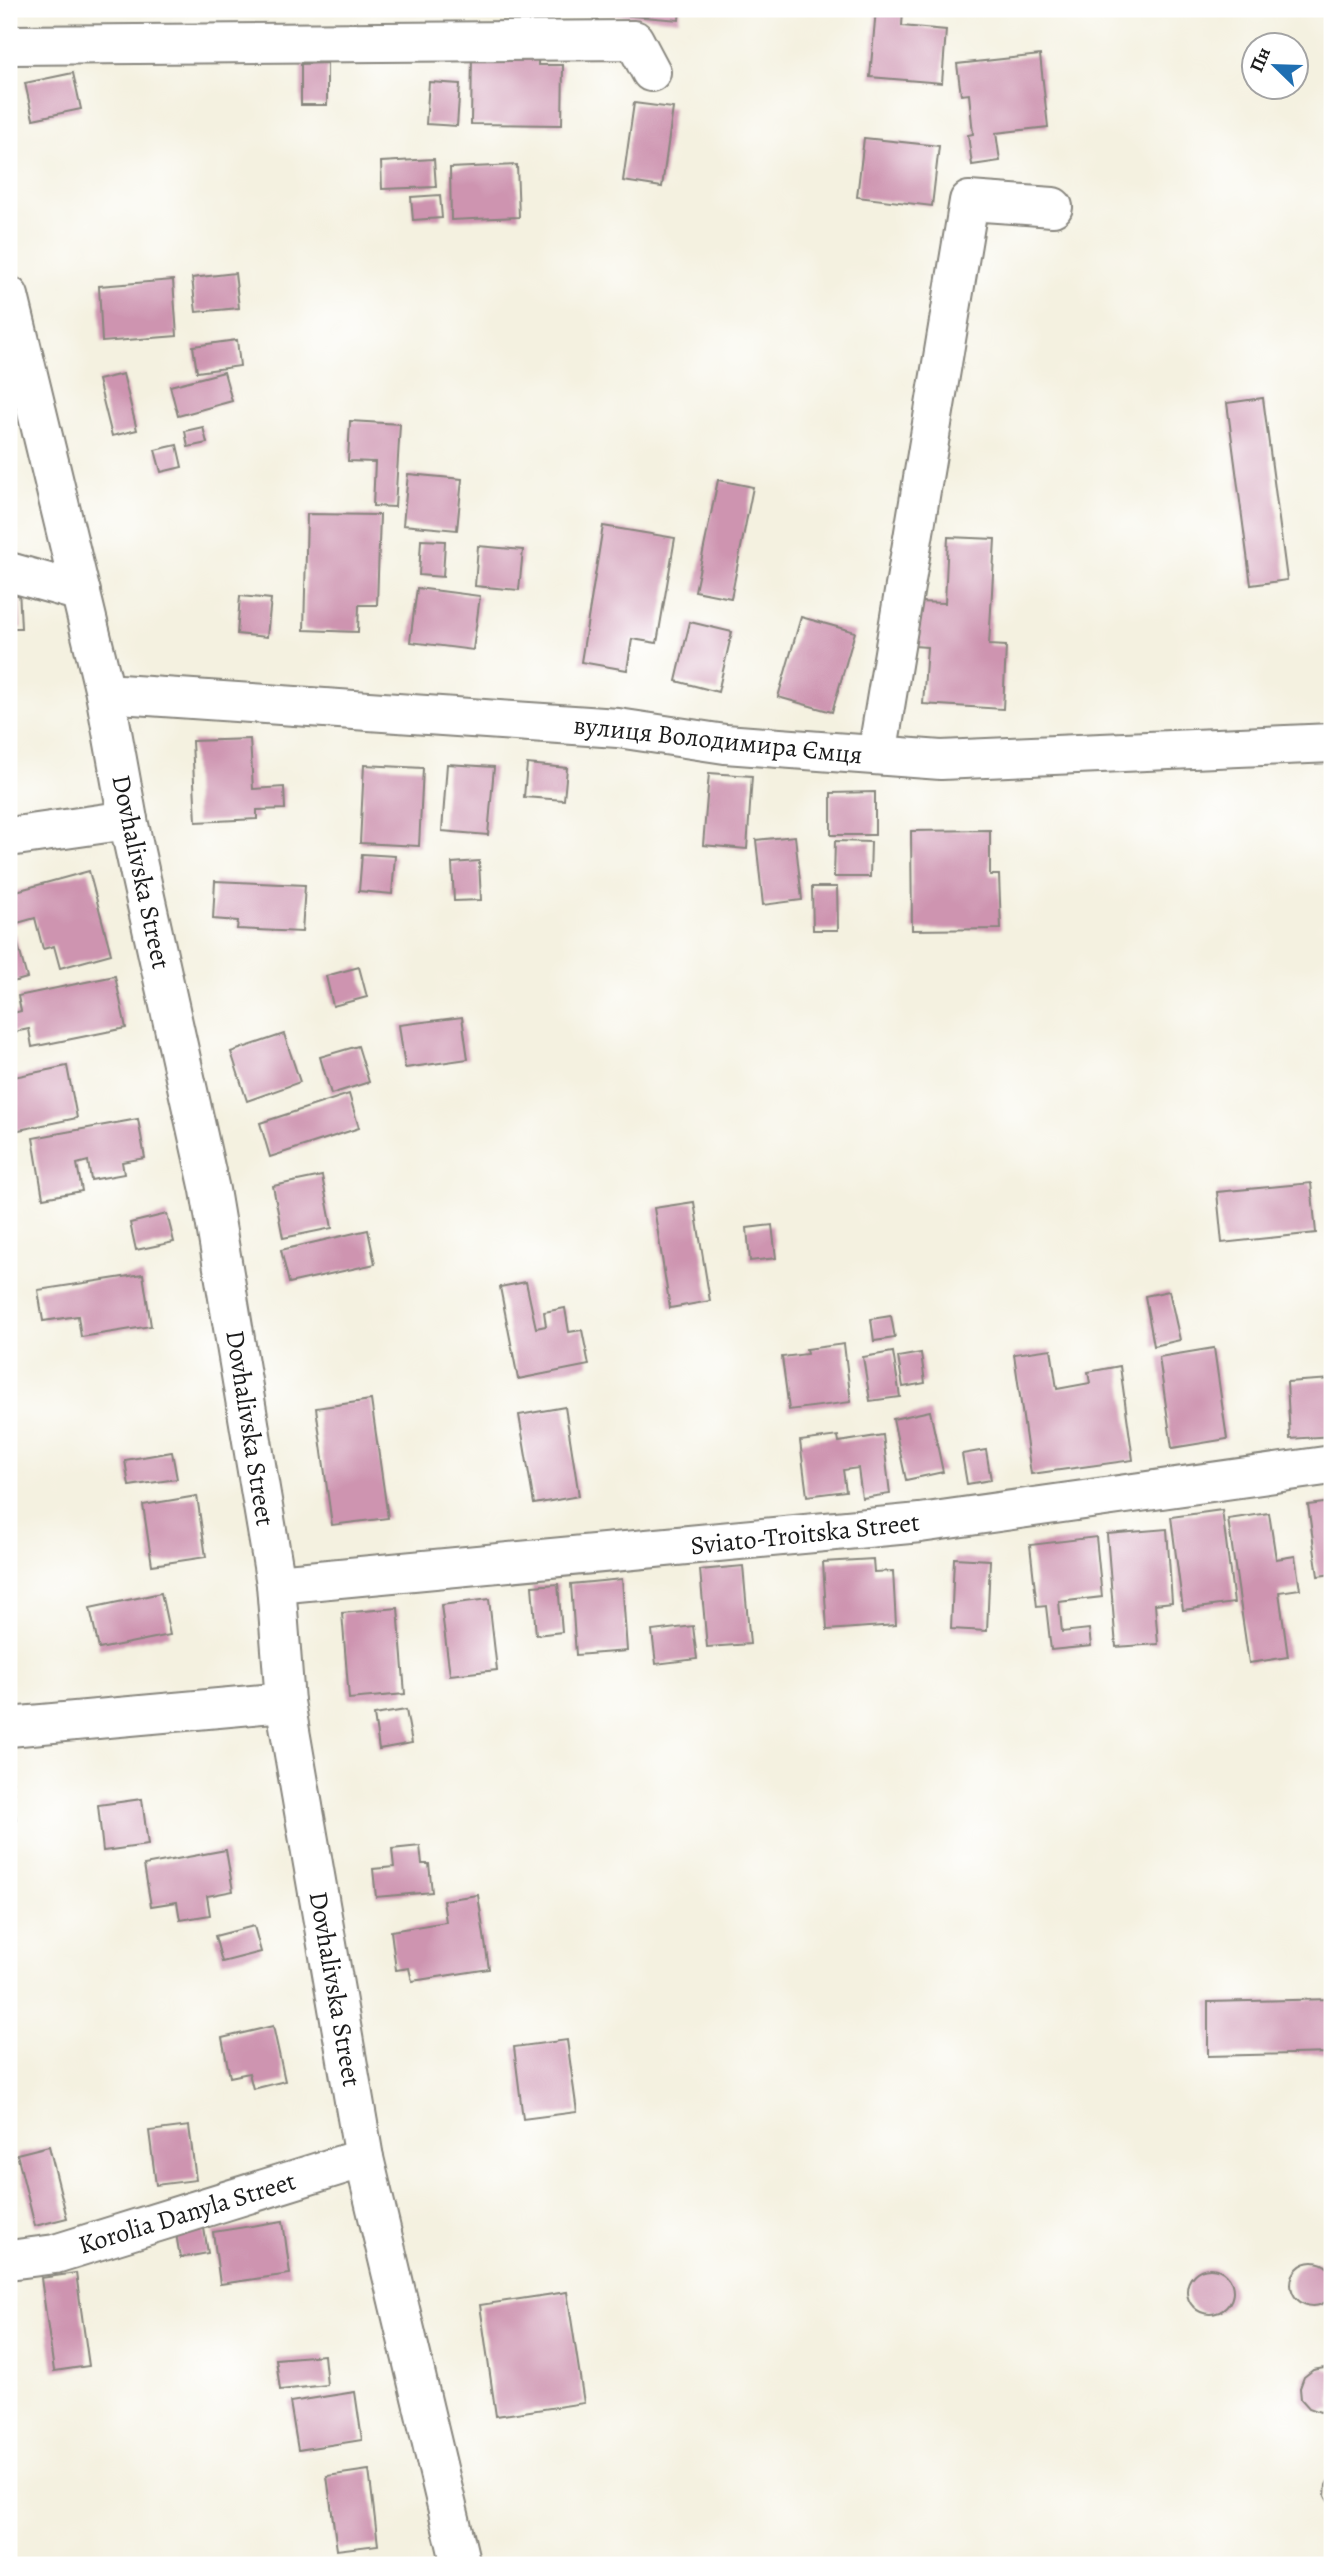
<svg xmlns="http://www.w3.org/2000/svg" width="1341" height="2574" font-family="Alegreya,serif">
	<style>
		.building { fill: #ce94b0 }
		.lines { fill: none; stroke-linecap: round; stroke-linejoin: round }
		.minor-casing { stroke: #88867e; stroke-width: 42 }
		.minor { stroke: #fff; stroke-width: 38 }
		.labels { text-anchor: middle; dominant-baseline: central; stroke-width: 7; stroke-linejoin: round; paint-order: stroke }
		.street-label { font-size: 26px; fill: #1c1c1c; stroke: #fff }
	</style>
	<rect width="100%" height="100%" fill="#fff"/>
	<filter id="ink" filterUnits="userSpaceOnUse"><feTurbulence type="fractalNoise" baseFrequency=".0143" numOctaves="2"/><feDisplacementMap in="SourceGraphic" scale="14" xChannelSelector="R" yChannelSelector="G"/><feConvolveMatrix kernelMatrix="1 2 1 2 8 2 1 2 1" color-interpolation-filters="sRGB"/></filter>
	<filter id="wash" filterUnits="userSpaceOnUse"><feTurbulence type="fractalNoise" baseFrequency=".00686" numOctaves="4" result="noise"/><feDisplacementMap in="SourceGraphic" scale="28" xChannelSelector="R" yChannelSelector="G"/><feGaussianBlur stdDeviation="1.57" result="paint"/><feColorMatrix in="noise" values="0 0 0 0 0 0 0 0 0 0 0 0 0 0 0 0 0 1.4 0 .05"/><feComposite in="paint" operator="in"/></filter>
	<g filter="url(#wash)">
		<rect width="100%" height="100%" fill="#f4f1e0"/>
		<g id="blocks">
			<g class="building">
				<polygon points="597,9 680,9 679,20 596,13"/>
				<polygon points="876,9 903,9 902,26 946,30 942,83 870,77"/>
				<polygon points="472,54 538,54 538,65 563,65 562,125 471,124"/>
				<polygon points="1040,55 1048,127 996,133 1000,161 972,165 968,135 973,134 969,94 961,95 957,64"/>
				<polygon points="327,63 327,105 301,105 301,64"/>
				<polygon points="73,73 81,109 33,119 25,83"/>
				<polygon points="429,82 460,84 457,126 426,124"/>
				<polygon points="634,103 673,108 662,187 623,181"/>
				<polygon points="864,138 939,146 932,206 857,197"/>
				<polygon points="434,159 436,187 382,189 381,162"/>
				<polygon points="517,165 519,217 451,220 450,168"/>
				<polygon points="440,195 442,218 413,220 411,197"/>
				<polygon points="235,273 239,308 196,312 192,278"/>
				<polygon points="173,280 177,336 102,342 99,286"/>
				<polygon points="237,340 240,366 197,372 193,346"/>
				<polygon points="224,372 232,401 178,416 170,386"/>
				<polygon points="123,374 137,430 112,436 98,380"/>
				<polygon points="1263,398 1287,580 1251,585 1227,403"/>
				<polygon points="350,421 400,424 395,507 373,506 375,462 348,461"/>
				<polygon points="203,427 207,443 188,447 185,431"/>
				<polygon points="177,445 182,467 161,472 155,450"/>
				<polygon points="408,474 462,479 457,530 403,525"/>
				<polygon points="718,480 753,487 731,598 695,591"/>
				<polygon points="307,514 380,515 377,605 359,605 358,632 304,630"/>
				<polygon points="603,526 675,538 657,643 632,639 627,670 581,662"/>
				<polygon points="948,537 995,539 989,645 1006,646 1003,709 923,704 927,647 914,646 916,602 945,603"/>
				<polygon points="421,540 445,541 443,577 419,575"/>
				<polygon points="478,546 523,550 519,590 475,586"/>
				<polygon points="19,588 21,628 9,628 9,589"/>
				<polygon points="417,588 480,596 473,650 410,642"/>
				<polygon points="240,596 271,599 267,637 237,634"/>
				<polygon points="801,617 855,632 832,712 778,697"/>
				<polygon points="690,622 732,632 718,692 676,681"/>
				<polygon points="250,739 253,789 284,787 285,809 257,810 257,819 196,822 192,741"/>
				<polygon points="447,764 494,767 488,835 442,831"/>
				<polygon points="527,764 567,768 564,800 524,797"/>
				<polygon points="364,765 423,768 419,846 360,843"/>
				<polygon points="709,773 752,776 747,849 703,845"/>
				<polygon points="875,792 875,835 831,835 831,793"/>
				<polygon points="990,830 990,875 999,875 1001,929 912,930 911,831"/>
				<polygon points="795,836 802,900 763,905 756,840"/>
				<polygon points="835,841 871,842 870,877 834,877"/>
				<polygon points="362,854 395,856 392,894 359,891"/>
				<polygon points="479,861 481,900 454,901 452,863"/>
				<polygon points="89,871 111,954 60,968 54,946 43,949 35,918 14,924 9,893"/>
				<polygon points="215,881 305,885 302,932 237,929 238,921 213,919"/>
				<polygon points="812,887 837,887 838,930 813,930"/>
				<polygon points="15,934 27,978 9,983 9,935"/>
				<polygon points="359,967 367,997 333,1006 326,976"/>
				<polygon points="115,976 126,1028 32,1047 29,1029 9,1033 9,1014 21,1011 18,996"/>
				<polygon points="462,1017 468,1059 405,1068 399,1025"/>
				<polygon points="284,1034 300,1082 247,1101 231,1052"/>
				<polygon points="358,1046 369,1082 331,1094 320,1057"/>
				<polygon points="67,1066 77,1118 9,1132 9,1078"/>
				<polygon points="349,1094 359,1128 270,1157 260,1123"/>
				<polygon points="138,1119 145,1158 122,1162 124,1174 91,1180 88,1161 77,1164 82,1191 43,1198 33,1138"/>
				<polygon points="322,1176 332,1228 283,1238 273,1186"/>
				<polygon points="1311,1183 1316,1233 1222,1243 1217,1192"/>
				<polygon points="694,1202 710,1301 670,1308 654,1208"/>
				<polygon points="167,1214 174,1242 136,1250 130,1223"/>
				<polygon points="772,1225 776,1258 750,1261 747,1228"/>
				<polygon points="368,1230 375,1264 289,1283 281,1250"/>
				<polygon points="143,1274 151,1326 81,1337 78,1316 43,1321 38,1290"/>
				<polygon points="526,1282 536,1328 546,1326 544,1312 565,1308 569,1332 582,1330 589,1365 518,1379 500,1287"/>
				<polygon points="1169,1291 1180,1340 1154,1346 1145,1296"/>
				<polygon points="891,1316 895,1338 874,1341 871,1319"/>
				<polygon points="844,1344 851,1402 789,1410 782,1357 807,1354 806,1349"/>
				<polygon points="1214,1348 1227,1439 1172,1448 1159,1357"/>
				<polygon points="1051,1349 1057,1389 1090,1383 1088,1372 1120,1366 1133,1460 1031,1474 1014,1354"/>
				<polygon points="893,1352 900,1397 870,1401 863,1357"/>
				<polygon points="921,1353 925,1383 903,1387 898,1357"/>
				<polygon points="1332,1379 1332,1436 1290,1439 1287,1382"/>
				<polygon points="371,1400 388,1518 332,1525 316,1408"/>
				<polygon points="565,1407 579,1496 534,1504 519,1415"/>
				<polygon points="930,1411 943,1472 906,1480 893,1419"/>
				<polygon points="883,1435 890,1494 862,1498 858,1468 843,1470 846,1491 807,1496 800,1441 838,1436 839,1442"/>
				<polygon points="986,1450 991,1480 967,1484 962,1454"/>
				<polygon points="172,1452 177,1479 129,1486 125,1460"/>
				<polygon points="197,1496 206,1557 152,1565 143,1505"/>
				<polygon points="1332,1502 1332,1574 1318,1576 1308,1505"/>
				<polygon points="1222,1510 1234,1603 1183,1610 1171,1517"/>
				<polygon points="1269,1513 1276,1559 1295,1556 1300,1589 1279,1592 1288,1657 1249,1663 1228,1519"/>
				<polygon points="1167,1529 1172,1602 1155,1604 1158,1644 1116,1647 1107,1534"/>
				<polygon points="1096,1537 1102,1597 1059,1602 1062,1632 1089,1629 1091,1646 1051,1650 1046,1606 1037,1607 1030,1545"/>
				<polygon points="954,1558 990,1560 987,1631 951,1629"/>
				<polygon points="873,1559 874,1572 893,1571 896,1625 827,1630 823,1562"/>
				<polygon points="743,1566 750,1644 707,1647 700,1570"/>
				<polygon points="622,1579 627,1651 576,1655 571,1584"/>
				<polygon points="558,1584 562,1632 536,1635 532,1586"/>
				<polygon points="161,1593 170,1635 99,1649 90,1608"/>
				<polygon points="489,1599 497,1670 450,1675 441,1605"/>
				<polygon points="398,1608 405,1694 349,1699 342,1613"/>
				<polygon points="693,1626 697,1659 656,1664 652,1631"/>
				<polygon points="406,1710 412,1743 379,1749 374,1715"/>
				<polygon points="9,1745 16,1824 9,1824"/>
				<polygon points="142,1799 148,1845 103,1851 98,1805"/>
				<polygon points="420,1846 422,1864 429,1864 432,1892 376,1897 373,1869 394,1867 392,1849"/>
				<polygon points="226,1850 233,1891 207,1896 210,1915 180,1920 177,1902 151,1906 144,1865"/>
				<polygon points="478,1895 489,1969 412,1981 409,1968 396,1970 391,1931 446,1922 443,1900"/>
				<polygon points="254,1926 261,1952 222,1962 215,1936"/>
				<polygon points="1332,1999 1332,2053 1208,2056 1208,2002"/>
				<polygon points="273,2026 285,2081 253,2089 249,2073 230,2077 222,2038"/>
				<polygon points="567,2040 577,2112 523,2119 514,2047"/>
				<polygon points="189,2126 196,2180 156,2185 149,2131"/>
				<polygon points="49,2146 67,2218 35,2226 17,2154"/>
				<polygon points="283,2221 290,2274 220,2284 213,2232"/>
				<polygon points="203,2222 208,2253 180,2258 175,2227"/>
				<circle cx="1313" cy="2284" r="22"/>
				<circle cx="1210" cy="2291" r="23"/>
				<polygon points="76,2273 89,2366 54,2371 41,2278"/>
				<polygon points="567,2292 584,2403 496,2416 480,2305"/>
				<polygon points="324,2355 327,2385 280,2390 276,2359"/>
				<polygon points="1324,2368 1332,2371 1332,2409 1320,2412 1309,2408 1301,2399 1300,2388 1304,2377 1313,2370"/>
				<polygon points="355,2392 362,2440 298,2450 290,2402"/>
				<polygon points="369,2470 378,2545 337,2550 327,2476"/>
				<polygon points="1332,2474 1332,2508 1325,2496 1326,2485"/>
			</g>
		</g>
	</g>
	<g filter="url(#ink)">
		<use href="#blocks" fill-opacity="0" stroke="#88867e" stroke-width="2"/>
		<g class="lines">
			<g class="minor-casing">
				<g id="minor">
					<polyline points="9,45 634,40 651,72"/>
					<polyline points="9,296 105,693 128,820 210,1190 276,1584 285,1702 364,2158 461,2565"/>
					<polyline points="9,572 81,592"/>
					<polyline points="105,693 618,728 725,744 941,760 1332,743"/>
					<polyline points="877,755 969,201 1053,207"/>
					<polyline points="9,837 128,820"/>
					<polyline points="276,1584 920,1523 1332,1465"/>
					<polyline points="9,1727 285,1702"/>
					<polyline points="9,2260 55,2254 364,2158"/>
				</g>
			</g>
			<use href="#minor" class="minor"/>
		</g>
	</g>
	<g class="labels">
		<g class="street-label">
			<text transform="translate(718 740) rotate(6)">вулиця Володимира Ємця</text>
			<text transform="translate(141 872) rotate(78)">Dovhalivska Street</text>
			<text transform="translate(250 1428) rotate(81)">Dovhalivska Street</text>
			<text transform="translate(805 1534) rotate(-6)">Sviato-Troitska Street</text>
			<text transform="translate(335 1989) rotate(80)">Dovhalivska Street</text>
			<text transform="translate(187 2213) rotate(-17)">Korolia Danyla Street</text>
		</g>
	</g>
	<rect width="1341" height="2574" fill="none" stroke="#fff" stroke-width="35"/>
	<g transform="translate(1275 66) rotate(293)"><circle r="33" fill="#ffffff" stroke="#a4a4a4" stroke-width="2"/>
	<path d="M0-5L12 26L0 18L-12 26Z" fill="#1f6fb2"/>
	<text y="-10" font-size="19" font-weight="bold" text-anchor="middle" fill="#1c1c1c">Пн</text>
	</g>
</svg>
